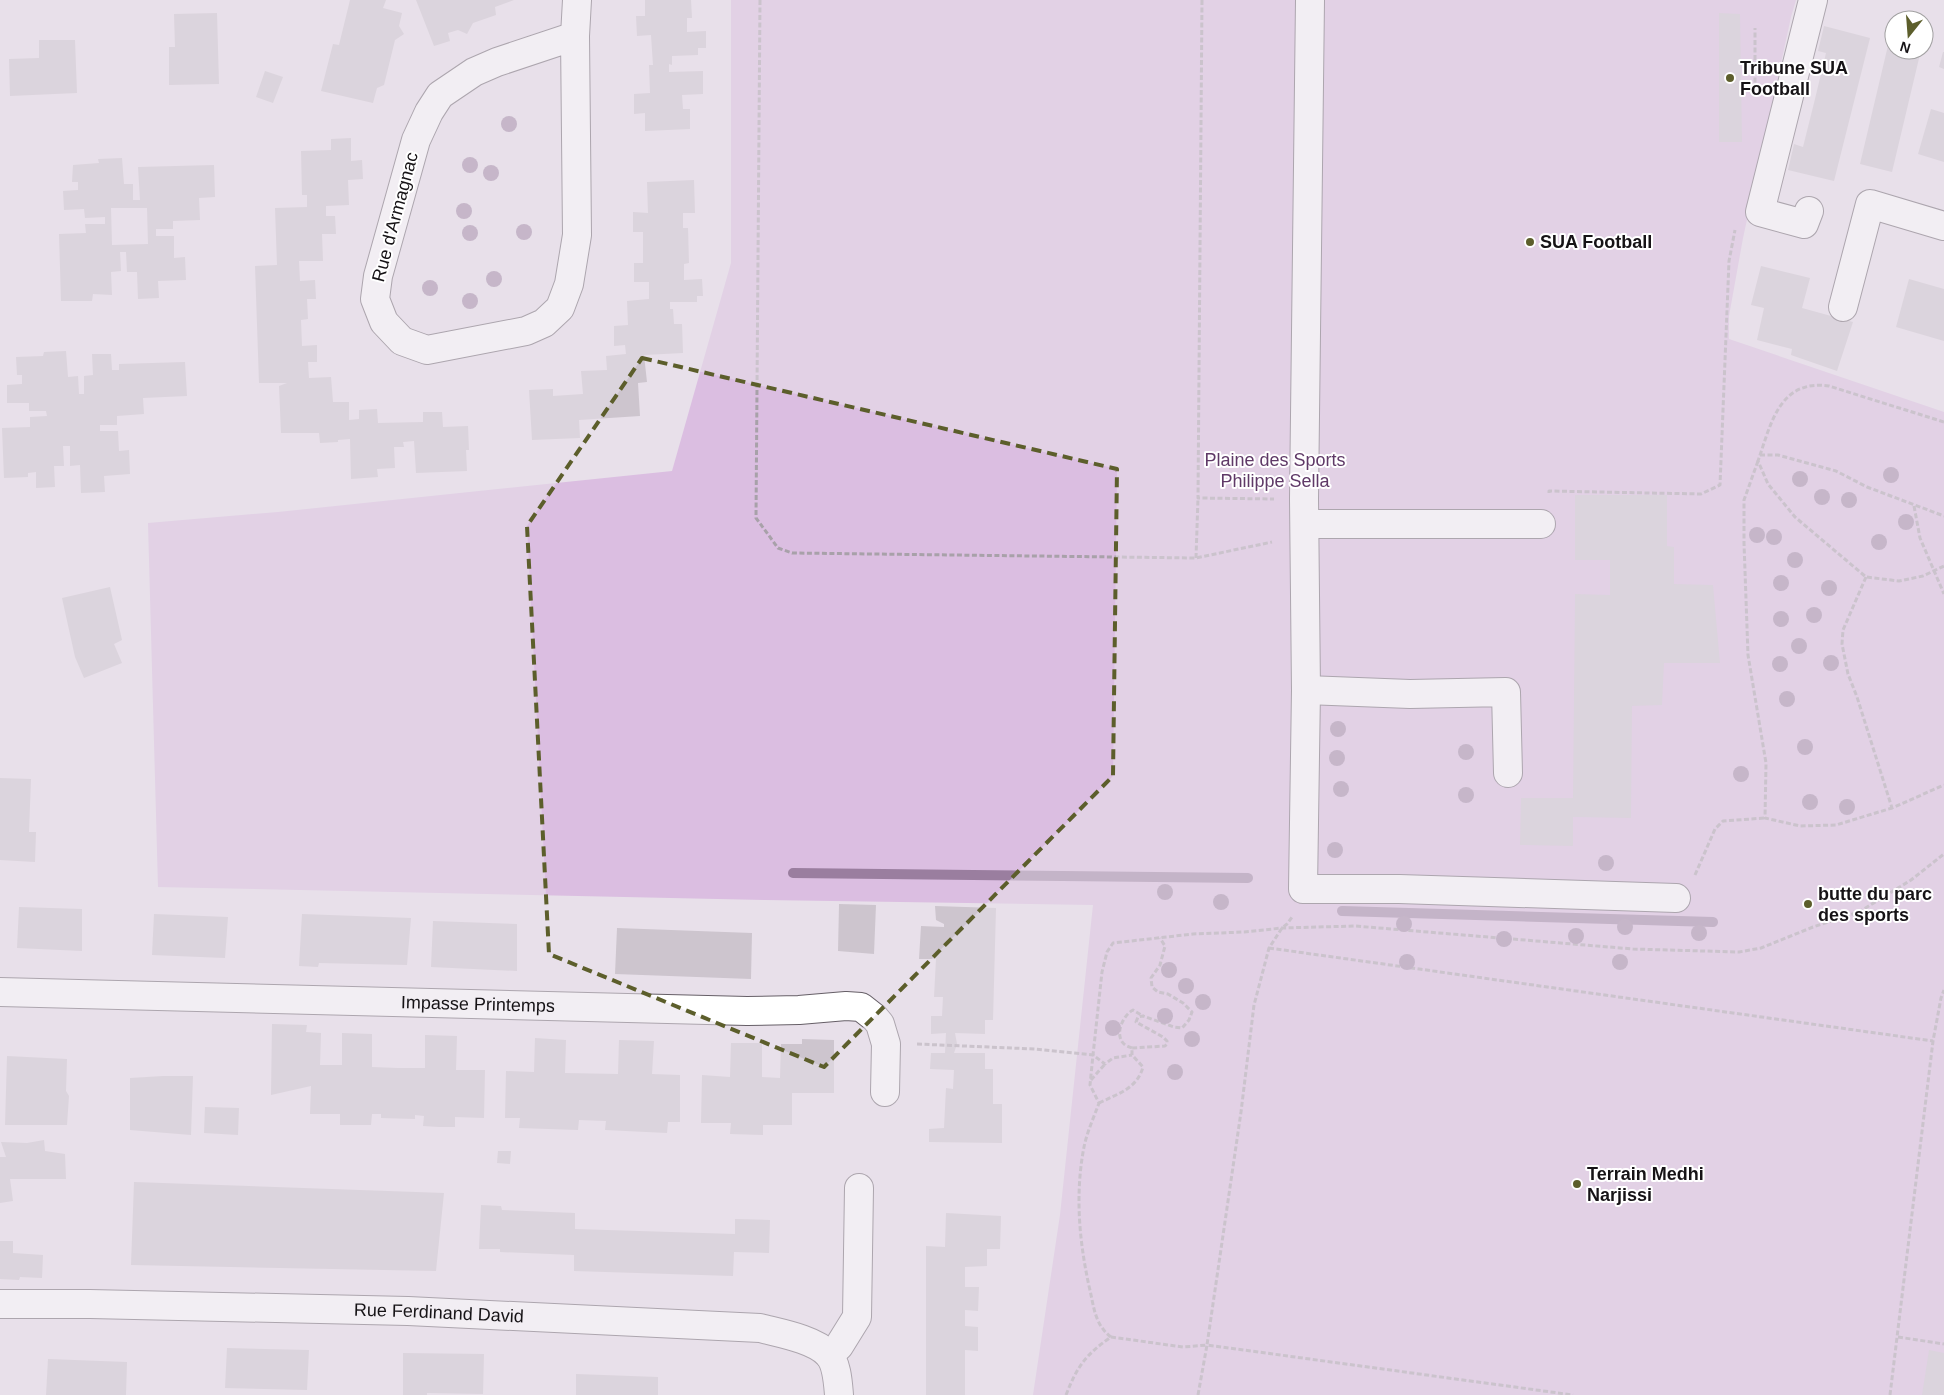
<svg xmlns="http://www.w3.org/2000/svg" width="1944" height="1395" font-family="Arial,sans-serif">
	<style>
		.green { fill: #dbbee1 }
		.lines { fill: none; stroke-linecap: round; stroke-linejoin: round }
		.stream { stroke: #9a7e9f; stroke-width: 10 }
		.building { fill: #cdc5ce; fill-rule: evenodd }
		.minor-casing { stroke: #665f67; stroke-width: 30 }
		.path { stroke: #a8a1a9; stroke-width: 3; stroke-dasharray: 5 2.5; stroke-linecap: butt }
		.minor { stroke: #fff; stroke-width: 28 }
		.tree { fill: #9d84a2 }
		.marked { fill: none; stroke: #5c5e2b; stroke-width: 4; stroke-dasharray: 10 6; stroke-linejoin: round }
		.poi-dot { fill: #5c5e2b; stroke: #fff; stroke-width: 2 }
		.labels { text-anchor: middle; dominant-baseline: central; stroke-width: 4; stroke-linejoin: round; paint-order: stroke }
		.poi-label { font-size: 18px; font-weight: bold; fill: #161316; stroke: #fff; text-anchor: start }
		.street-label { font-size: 18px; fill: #161316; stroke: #fff }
		.park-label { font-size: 18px; fill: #5f3967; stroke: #fff }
	</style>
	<rect width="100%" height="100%" fill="#e8e0ea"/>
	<polygon class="green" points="731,0 1796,0 1791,17 1743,238 1729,316 1729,339 1944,412 1944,1395 1033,1395 1060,1215 1093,905 765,900 158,887 148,523 278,512 672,471 731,263"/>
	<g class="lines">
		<g class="stream">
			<polyline points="793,873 1248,878"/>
			<polyline points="1342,911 1713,922"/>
		</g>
	</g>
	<g class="building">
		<polygon points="350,0 386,0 383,8 402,13 399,26 404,34 395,40 384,85 377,88 373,103 321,91 333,44 339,45"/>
		<polygon points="416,0 514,0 495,7 496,15 473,23 467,34 458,30 448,33 450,41 434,46"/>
		<polygon points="645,0 691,0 692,18 687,18 687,32 706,31 706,48 698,48 698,55 672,56 672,65 669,64 669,72 703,71 703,94 682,95 683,109 690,109 690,129 645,131 645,113 634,114 634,94 650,93 649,65 653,65 651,35 637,36 636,16 645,16"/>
		<polygon points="217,13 219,84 169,85 169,47 175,47 174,14"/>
		<polygon points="1719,13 1740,14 1742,142 1719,142"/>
		<polygon points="1824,26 1870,38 1834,181 1788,170 1794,144 1803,147 1815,99 1826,53 1818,51"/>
		<polygon points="1890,37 1894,38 1894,50 1921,50 1892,172 1860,164"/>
		<polygon points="39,40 75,40 77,93 10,96 9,59 39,58"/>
		<polygon points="1943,52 1944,52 1944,69 1939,67"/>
		<polygon points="265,71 283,77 273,103 256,97"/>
		<polygon points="1931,109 1944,113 1944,162 1918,154"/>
		<polygon points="351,138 351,161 362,160 363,179 348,180 349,205 326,206 326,216 335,216 336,234 322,234 323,261 299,261 300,281 315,280 316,299 307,299 308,319 301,320 302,346 317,345 317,362 308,362 309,378 331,377 333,402 349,402 349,420 359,419 359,410 377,409 378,423 423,422 423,412 442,412 443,427 468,426 469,450 466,450 467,471 416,473 414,441 403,442 404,447 394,447 395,468 377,469 378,477 351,479 350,439 338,440 338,442 320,443 319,433 281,433 279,386 287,383 259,383 255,266 277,265 275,208 307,207 307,195 302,195 301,151 331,150 331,139"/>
		<path d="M122,158L124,184H133V200H140L138,167L214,165L215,197L199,198L200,220L173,221V229H156V236H174V258L185,257L186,280L158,281L159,298L138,299L137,272H127L126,252H120L121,271L111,272L112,295L93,294L92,301H61L59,234L86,233L85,224H105V217L85,218L84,209L64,210L63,191L78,190V182H72L73,165L99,163L98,159ZM111,208H147L148,244L112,245Z"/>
		<polygon points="694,180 695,213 683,213 683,228 688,228 689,263 684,264 684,280 702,279 703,296 697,296 697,302 670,302 670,309 673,309 674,324 682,324 683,353 644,355 647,382 638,383 640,416 579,420 580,438 532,440 529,390 553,389 553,396 583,394 581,371 607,370 606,356 626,354 625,345 614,346 614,326 628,325 627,301 649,299 649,282 634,282 634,263 643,263 643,232 633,232 633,212 648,213 647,182"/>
		<polygon points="1761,266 1810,278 1802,308 1853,322 1837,371 1791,355 1792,349 1757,340 1764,308 1751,305"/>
		<polygon points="1909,279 1944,289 1944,341 1896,327"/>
		<polygon points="66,351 68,377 78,376 79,394 84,394 84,376 93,375 92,354 111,354 112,370 119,370 119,364 185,362 187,396 143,398 144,414 117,416 117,425 100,425 100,431 118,431 119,451 129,450 130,474 104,476 105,492 81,493 80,465 70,466 70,446 63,446 64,466 54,466 55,487 36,488 36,472 28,473 28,477 4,478 2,428 30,427 30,417 47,416 46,411 29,411 29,403 7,403 7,385 22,384 22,375 17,375 16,357 43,356 44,352"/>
		<polygon points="1575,495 1667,495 1667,546 1674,547 1674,584 1713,585 1720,663 1664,663 1662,705 1632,706 1631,818 1573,817 1573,846 1520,845 1521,798 1573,798 1575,594 1610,595 1610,560 1575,560"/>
		<polygon points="110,587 122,640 114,644 122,663 84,678 75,657 62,598"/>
		<polygon points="0,778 31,779 29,832 36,832 35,862 0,860"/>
		<polygon points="839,904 876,905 874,954 838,951"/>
		<polygon points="935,906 996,908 993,1020 985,1020 985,1034 955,1033 957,1044 954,1053 985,1053 985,1069 993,1069 993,1104 1002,1104 1002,1143 929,1142 929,1129 944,1128 946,1088 953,1089 954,1070 930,1069 931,1053 945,1053 946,1033 931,1034 931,1016 942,1016 943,997 934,997 936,959 919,959 921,926 944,927 944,924 936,920"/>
		<polygon points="19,907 82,909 82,951 17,948"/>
		<polygon points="154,914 228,917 225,958 152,955"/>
		<polygon points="302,914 411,918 407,965 319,963 318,967 299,966"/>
		<polygon points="433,921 517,924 517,971 431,967"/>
		<polygon points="617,928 752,933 751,979 615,974"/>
		<polygon points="272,1024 307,1025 306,1032 321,1033 320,1065 342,1065 342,1033 372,1034 372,1067 398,1068 425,1068 425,1035 457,1036 456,1070 485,1070 484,1118 455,1117 455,1127 439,1127 423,1126 424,1116 415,1115 415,1119 381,1118 381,1114 372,1114 371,1125 340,1125 340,1114 310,1114 311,1086 271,1095"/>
		<polygon points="535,1038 566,1040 565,1073 618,1074 619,1040 654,1041 652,1074 680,1075 680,1122 668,1122 667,1133 605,1130 606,1121 579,1120 578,1130 519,1128 520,1118 505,1118 506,1071 534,1072"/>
		<polygon points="802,1039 834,1040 834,1093 792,1093 792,1125 763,1125 763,1135 730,1134 731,1123 701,1123 702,1075 730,1077 731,1043 762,1043 762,1077 780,1078 781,1044 802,1044"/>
		<polygon points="7,1056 67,1059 66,1091 69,1096 67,1125 5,1125"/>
		<polygon points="163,1076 193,1076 191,1135 130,1130 130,1078"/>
		<polygon points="205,1107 239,1108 238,1135 204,1133"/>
		<polygon points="44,1140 45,1151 65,1154 66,1179 10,1179 13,1201 0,1203 0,1157 6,1157 1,1142 27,1143"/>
		<polygon points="498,1151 511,1151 510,1164 497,1163"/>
		<polygon points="134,1182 444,1193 436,1271 131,1265"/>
		<polygon points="481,1205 501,1206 502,1210 575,1213 575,1229 735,1234 735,1219 770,1220 769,1253 734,1252 733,1276 574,1271 574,1255 500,1252 500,1249 479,1249"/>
		<polygon points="946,1213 1001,1216 1000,1249 987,1249 987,1266 965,1267 965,1287 979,1287 978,1311 965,1310 965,1326 978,1327 978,1351 965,1350 965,1395 926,1395 926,1246 945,1247"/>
		<polygon points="0,1241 13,1241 13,1253 43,1255 42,1278 20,1277 19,1280 0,1279"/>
		<polygon points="227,1348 309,1350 307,1390 225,1388"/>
		<polygon points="1929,1350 1944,1353 1944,1395 1922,1395"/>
		<polygon points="403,1353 484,1354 483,1394 427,1393 427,1395 403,1395"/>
		<polygon points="48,1359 127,1362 126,1395 46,1395"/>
		<polygon points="576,1374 658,1377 658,1395 576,1395"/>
	</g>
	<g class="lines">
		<g class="minor-casing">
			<g id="minor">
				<polyline points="1310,0 1304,499 1306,690 1303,889 1399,889 1676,898"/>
				<polyline points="575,36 497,62 474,72 440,95 429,112 416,140 378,276 375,299 384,322 402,341 427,350 526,331 544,323 560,308 569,284 577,235 575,36 577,0"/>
				<polyline points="1809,211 1804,224 1760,212 1813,0"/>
				<polyline points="1843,307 1870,204 1944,226"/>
				<polyline points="1305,524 1541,524"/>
				<polyline points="1306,690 1410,694 1506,692 1508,773"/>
				<path id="s1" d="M0,992L747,1011L799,1010L846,1006L861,1007L875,1018L880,1024L886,1044L885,1092"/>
				<path id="s2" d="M0,1304H90L408,1311L760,1328C779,1333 814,1339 828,1354C837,1363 838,1383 839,1395"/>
				<polyline points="829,1355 839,1346 857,1317 859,1188"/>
			</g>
		</g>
		<g class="path">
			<polyline points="760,0 756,518 778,548 792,553 1196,558 1272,542"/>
			<polyline points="1202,0 1198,498 1274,499"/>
			<polyline points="1755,90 1755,28"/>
			<path d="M1944,422L1829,386C1779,379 1771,424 1758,461L1768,484L1795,517L1866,577L1899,581L1923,576L1944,566"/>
			<polyline points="1760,455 1778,455 1836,471 1867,487 1944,516"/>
			<polyline points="1758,461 1744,500 1744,543 1748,655 1766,763 1765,818 1800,826 1836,825 1892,808"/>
			<polyline points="1549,493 1549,491 1701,494 1720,485 1729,261 1735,230"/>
			<polyline points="1914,506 1920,538 1944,594"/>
			<polyline points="1196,558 1198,498"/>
			<polyline points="1866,577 1843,630 1842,644 1848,674 1857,697 1892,808 1944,785"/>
			<polyline points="1695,875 1715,829 1723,821 1765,818"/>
			<polyline points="1269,948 1933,1041"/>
			<polyline points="917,1044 1035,1049 1093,1055 1105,1064 1113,1058 1132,1055"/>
			<path d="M1132,1048C1130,1047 1126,1046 1124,1044C1114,1035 1123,1015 1133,1010L1143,1016"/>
			<polyline points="1091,1080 1105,1064"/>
			<path d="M1099,1103C1117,1094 1137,1089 1143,1067L1132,1055V1048L1165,1046L1167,1044V1041L1163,1037L1136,1022L1138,1017L1143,1016L1174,1027L1182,1028L1189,1020L1192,1012L1183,1003L1168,994L1158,992L1152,987L1151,978L1160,965L1165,946L1160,938"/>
			<polyline points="1111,1337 1183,1347 1207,1345 1241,1112 1254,1005 1269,948 1282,928 1287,924 1292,917"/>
			<polyline points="1898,1337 1944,1344"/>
			<path d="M1066,1395C1077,1367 1085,1355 1111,1337C1094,1324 1094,1306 1089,1286C1079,1240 1075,1193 1084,1147C1087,1132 1094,1117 1099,1103L1090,1085L1093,1055L1102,972L1107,952L1113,943L1193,934L1244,932L1282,928L1355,926L1633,949L1739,952L1761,948L1813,927L1859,912L1911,880L1944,854"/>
			<polyline points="1198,1395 1207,1345 1573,1395"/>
			<polyline points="1890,1395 1933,1041 1941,998 1944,990"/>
		</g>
		<use href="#minor" class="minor"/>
	</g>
	<g class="tree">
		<circle cx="509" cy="124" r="8"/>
		<circle cx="470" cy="165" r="8"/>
		<circle cx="491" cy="173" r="8"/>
		<circle cx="464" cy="211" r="8"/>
		<circle cx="524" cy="232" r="8"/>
		<circle cx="470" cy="233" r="8"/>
		<circle cx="494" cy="279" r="8"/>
		<circle cx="430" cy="288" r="8"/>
		<circle cx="470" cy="301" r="8"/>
		<circle cx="1891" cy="475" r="8"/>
		<circle cx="1800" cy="479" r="8"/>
		<circle cx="1822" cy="497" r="8"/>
		<circle cx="1849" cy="500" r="8"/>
		<circle cx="1906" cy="522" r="8"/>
		<circle cx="1757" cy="535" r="8"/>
		<circle cx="1774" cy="537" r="8"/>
		<circle cx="1879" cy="542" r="8"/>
		<circle cx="1795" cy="560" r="8"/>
		<circle cx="1781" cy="583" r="8"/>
		<circle cx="1829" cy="588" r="8"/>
		<circle cx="1814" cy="615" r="8"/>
		<circle cx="1781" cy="619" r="8"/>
		<circle cx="1799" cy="646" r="8"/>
		<circle cx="1831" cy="663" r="8"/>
		<circle cx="1780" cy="664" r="8"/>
		<circle cx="1787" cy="699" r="8"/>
		<circle cx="1338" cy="729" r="8"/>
		<circle cx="1805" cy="747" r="8"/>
		<circle cx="1466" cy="752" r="8"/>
		<circle cx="1337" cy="758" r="8"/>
		<circle cx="1741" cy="774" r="8"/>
		<circle cx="1341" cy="789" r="8"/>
		<circle cx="1466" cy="795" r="8"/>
		<circle cx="1810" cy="802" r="8"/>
		<circle cx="1847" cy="807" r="8"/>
		<circle cx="1335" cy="850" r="8"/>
		<circle cx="1606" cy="863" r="8"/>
		<circle cx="1165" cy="892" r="8"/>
		<circle cx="1221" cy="902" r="8"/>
		<circle cx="1404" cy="924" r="8"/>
		<circle cx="1625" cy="927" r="8"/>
		<circle cx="1699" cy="933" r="8"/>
		<circle cx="1576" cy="936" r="8"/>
		<circle cx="1504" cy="939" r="8"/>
		<circle cx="1407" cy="962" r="8"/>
		<circle cx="1620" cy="962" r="8"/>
		<circle cx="1169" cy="970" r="8"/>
		<circle cx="1186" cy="986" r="8"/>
		<circle cx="1203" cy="1002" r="8"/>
		<circle cx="1165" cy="1016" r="8"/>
		<circle cx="1113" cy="1028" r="8"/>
		<circle cx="1192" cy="1039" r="8"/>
		<circle cx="1175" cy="1072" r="8"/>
	</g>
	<path d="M0 0H1944V1395H0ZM642,358L1117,469L1113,776L824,1067L549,954L527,526Z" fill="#e8e0ea" fill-opacity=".55" fill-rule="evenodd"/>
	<path class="marked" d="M642,358L1117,469L1113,776L824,1067L549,954L527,526Z"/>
	<g class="poi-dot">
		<circle cx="1730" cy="78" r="5"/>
		<circle cx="1530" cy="242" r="5"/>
		<circle cx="1808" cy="904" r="5"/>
		<circle cx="1577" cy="1184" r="5"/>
	</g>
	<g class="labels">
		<g class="poi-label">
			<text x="1740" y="68">Tribune SUA<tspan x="1740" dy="21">Football</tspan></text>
			<text x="1540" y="242">SUA Football</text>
			<text x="1818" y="894">butte du parc<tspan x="1818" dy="21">des sports</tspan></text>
			<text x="1587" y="1174">Terrain Medhi<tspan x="1587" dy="21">Narjissi</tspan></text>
		</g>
		<g class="street-label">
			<text transform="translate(395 217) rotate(-75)">Rue d'Armagnac</text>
			<text stroke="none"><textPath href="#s1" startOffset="478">Impasse Printemps</textPath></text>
			<text stroke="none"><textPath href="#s2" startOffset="439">Rue Ferdinand David</textPath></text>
		</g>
		<g class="park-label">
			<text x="1275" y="460">Plaine des Sports<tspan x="1275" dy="21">Philippe Sella</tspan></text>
		</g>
	</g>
	<g transform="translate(1909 35) rotate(197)"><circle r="24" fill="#ffffff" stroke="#a2a1a2"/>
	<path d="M0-4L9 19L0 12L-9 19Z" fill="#5c5e2b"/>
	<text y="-8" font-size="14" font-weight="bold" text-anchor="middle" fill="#161316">N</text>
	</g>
</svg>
